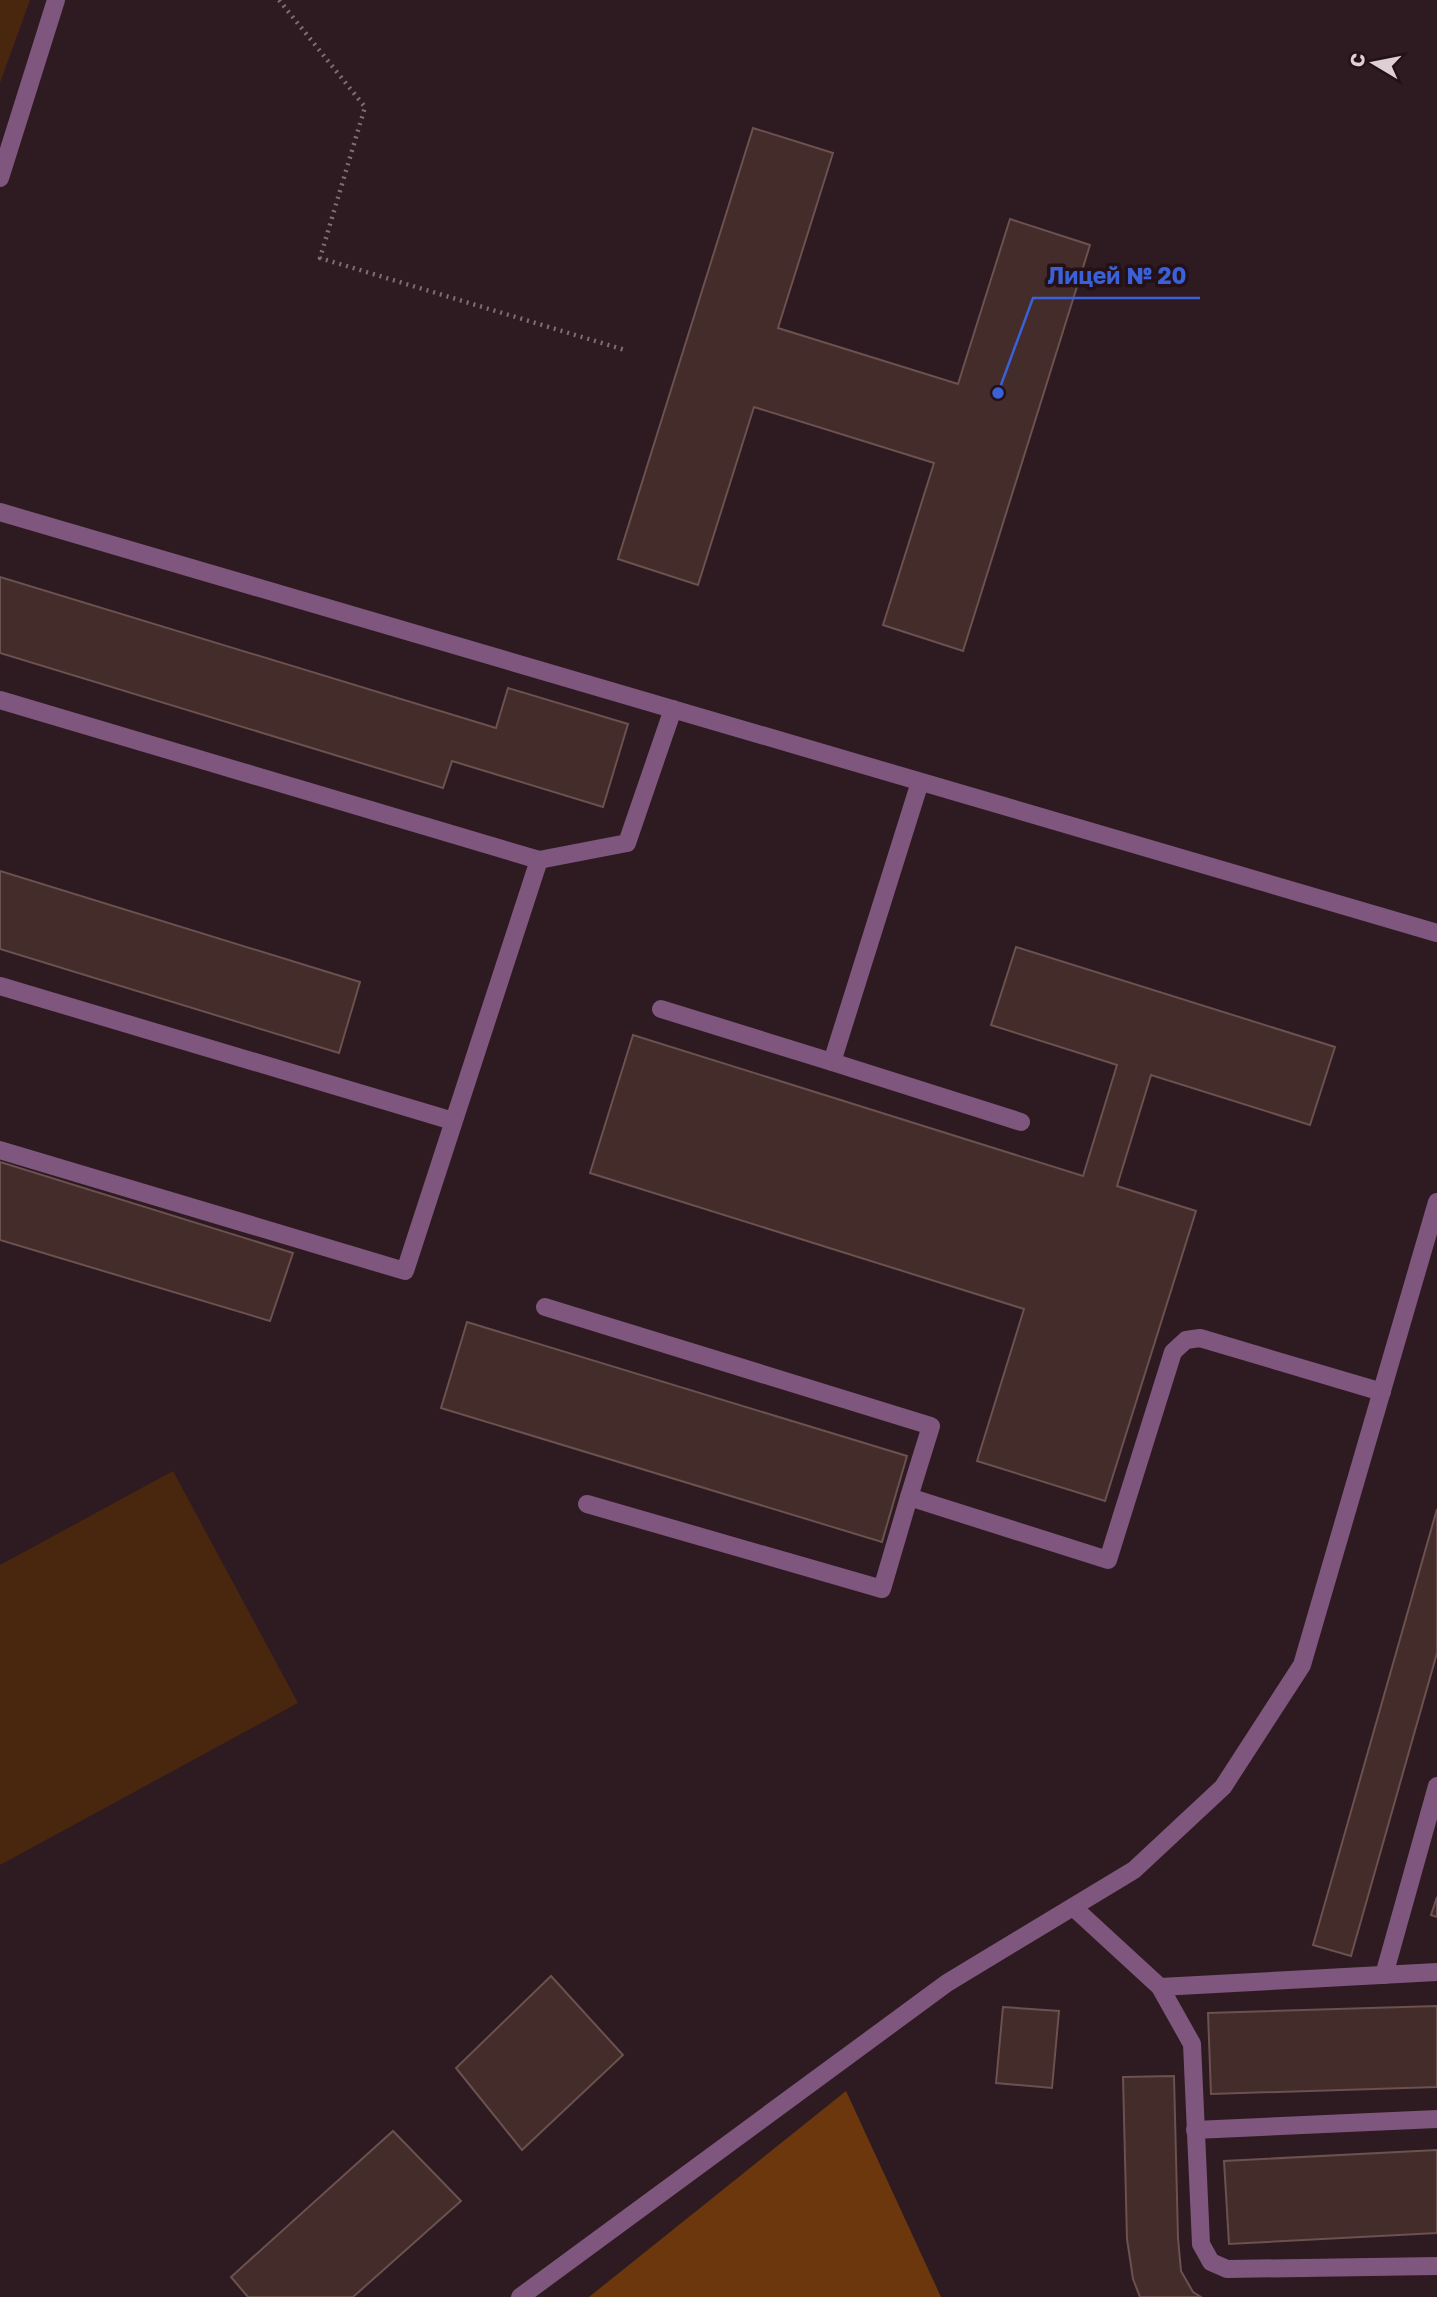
<svg xmlns="http://www.w3.org/2000/svg" width="1437" height="2297" font-family="'Golos Text',sans-serif">
	<style>
		.green { fill: #48270e }
		.forest { fill: #6c370d }
		.building { fill: #432c2a; stroke: #6b514f; stroke-width: 2 }
		.lines { fill: none; stroke-linecap: round; stroke-linejoin: round }
		.path { stroke: #7e6d73; stroke-width: 4.5; stroke-dasharray: 2 5; stroke-linecap: butt }
		.minor { stroke: #7f567d; stroke-width: 18 }
		.leader { fill: none; stroke: #3a61d7; stroke-width: 2.5 }
		.callout-dot { fill: #3a61d7; stroke: #241118; stroke-width: 2.5 }
		.callout-label { font-size: 23px; text-anchor: middle; font-weight: bold; fill: #3a61d7; stroke: #241118; stroke-width: 7; stroke-linejoin: round; paint-order: stroke }
	</style>
	<rect width="100%" height="100%" fill="#2e1a21"/>
	<g class="green">
		<polygon points="0,0 30,0 0,83"/>
		<polygon points="173,1471 298,1703 0,1865 0,1565"/>
	</g>
	<polygon class="forest" points="846,2091 941,2297 589,2297"/>
	<g class="building">
		<polygon points="753,128 833,153 778,328 958,384 1010,219 1090,245 963,651 883,625 934,463 754,407 698,585 618,559"/>
		<polygon points="0,577 496,728 508,688 628,724 603,807 452,761 443,788 0,653"/>
		<polygon points="0,871 360,982 339,1053 0,949"/>
		<polygon points="1016,947 1335,1047 1310,1125 1151,1075 1117,1186 1196,1211 1105,1501 977,1461 1024,1309 590,1173 633,1035 1083,1176 1117,1065 991,1025"/>
		<polygon points="0,1162 293,1253 270,1321 0,1240"/>
		<polygon points="467,1322 907,1456 882,1542 441,1408"/>
		<polygon points="1437,1509 1437,1653 1351,1956 1313,1945"/>
		<polygon points="1437,1897 1437,1917 1431,1915"/>
		<polygon points="551,1976 623,2055 522,2150 456,2068"/>
		<polygon points="1437,2006 1437,2087 1211,2094 1208,2013"/>
		<polygon points="1003,2007 1059,2011 1052,2088 996,2083"/>
		<polygon points="1174,2076 1178,2238 1181,2271 1193,2292 1201,2297 1140,2297 1133,2279 1127,2239 1123,2077"/>
		<polygon points="393,2131 461,2201 353,2297 248,2297 231,2277"/>
		<polygon points="1437,2150 1437,2233 1229,2244 1224,2161"/>
	</g>
	<g class="lines">
		<polyline class="path" points="279,0 365,107 320,258 625,350"/>
		<g class="minor">
			<polyline points="0,178 56,0"/>
			<polyline points="0,512 1437,933"/>
			<polyline points="0,700 539,860 405,1271 0,1150"/>
			<polyline points="920,782 832,1062 1021,1122"/>
			<polyline points="539,860 627,843 673,709"/>
			<polyline points="0,986 453,1121"/>
			<polyline points="661,1009 832,1062"/>
			<polyline points="545,1307 931,1426 909,1497 1108,1560 1173,1352 1186,1340 1200,1338 1382,1392"/>
			<polyline points="587,1504 882,1589 909,1497"/>
			<polyline points="1073,1907 1160,1987 1192,2044 1201,2244 1211,2262 1227,2269 1437,2266"/>
			<polyline points="1384,1975 1437,1786"/>
			<polyline points="1160,1987 1437,1972"/>
			<polyline points="1195,2130 1437,2119"/>
			<polyline points="520,2297 947,1983 1134,1870 1223,1787 1302,1665 1437,1202"/>
		</g>
	</g>
	<path class="leader" d="M998 393L1033 298H1200"/>
	<circle class="callout-dot" cx="998" cy="393" r="7"/>
	<g class="callout-label">
		<text x="1117" y="284">Лицей № 20</text>
	</g>
	<g transform="translate(1374 63) rotate(280)" stroke="#241118" stroke-width="5" paint-order="stroke">
	<path d="M0-5L12 26L0 18L-12 26Z" fill="#decfd4"/>
	<text y="-10" font-size="19" font-weight="bold" text-anchor="middle" fill="#decfd4">С</text>
	</g>
</svg>
